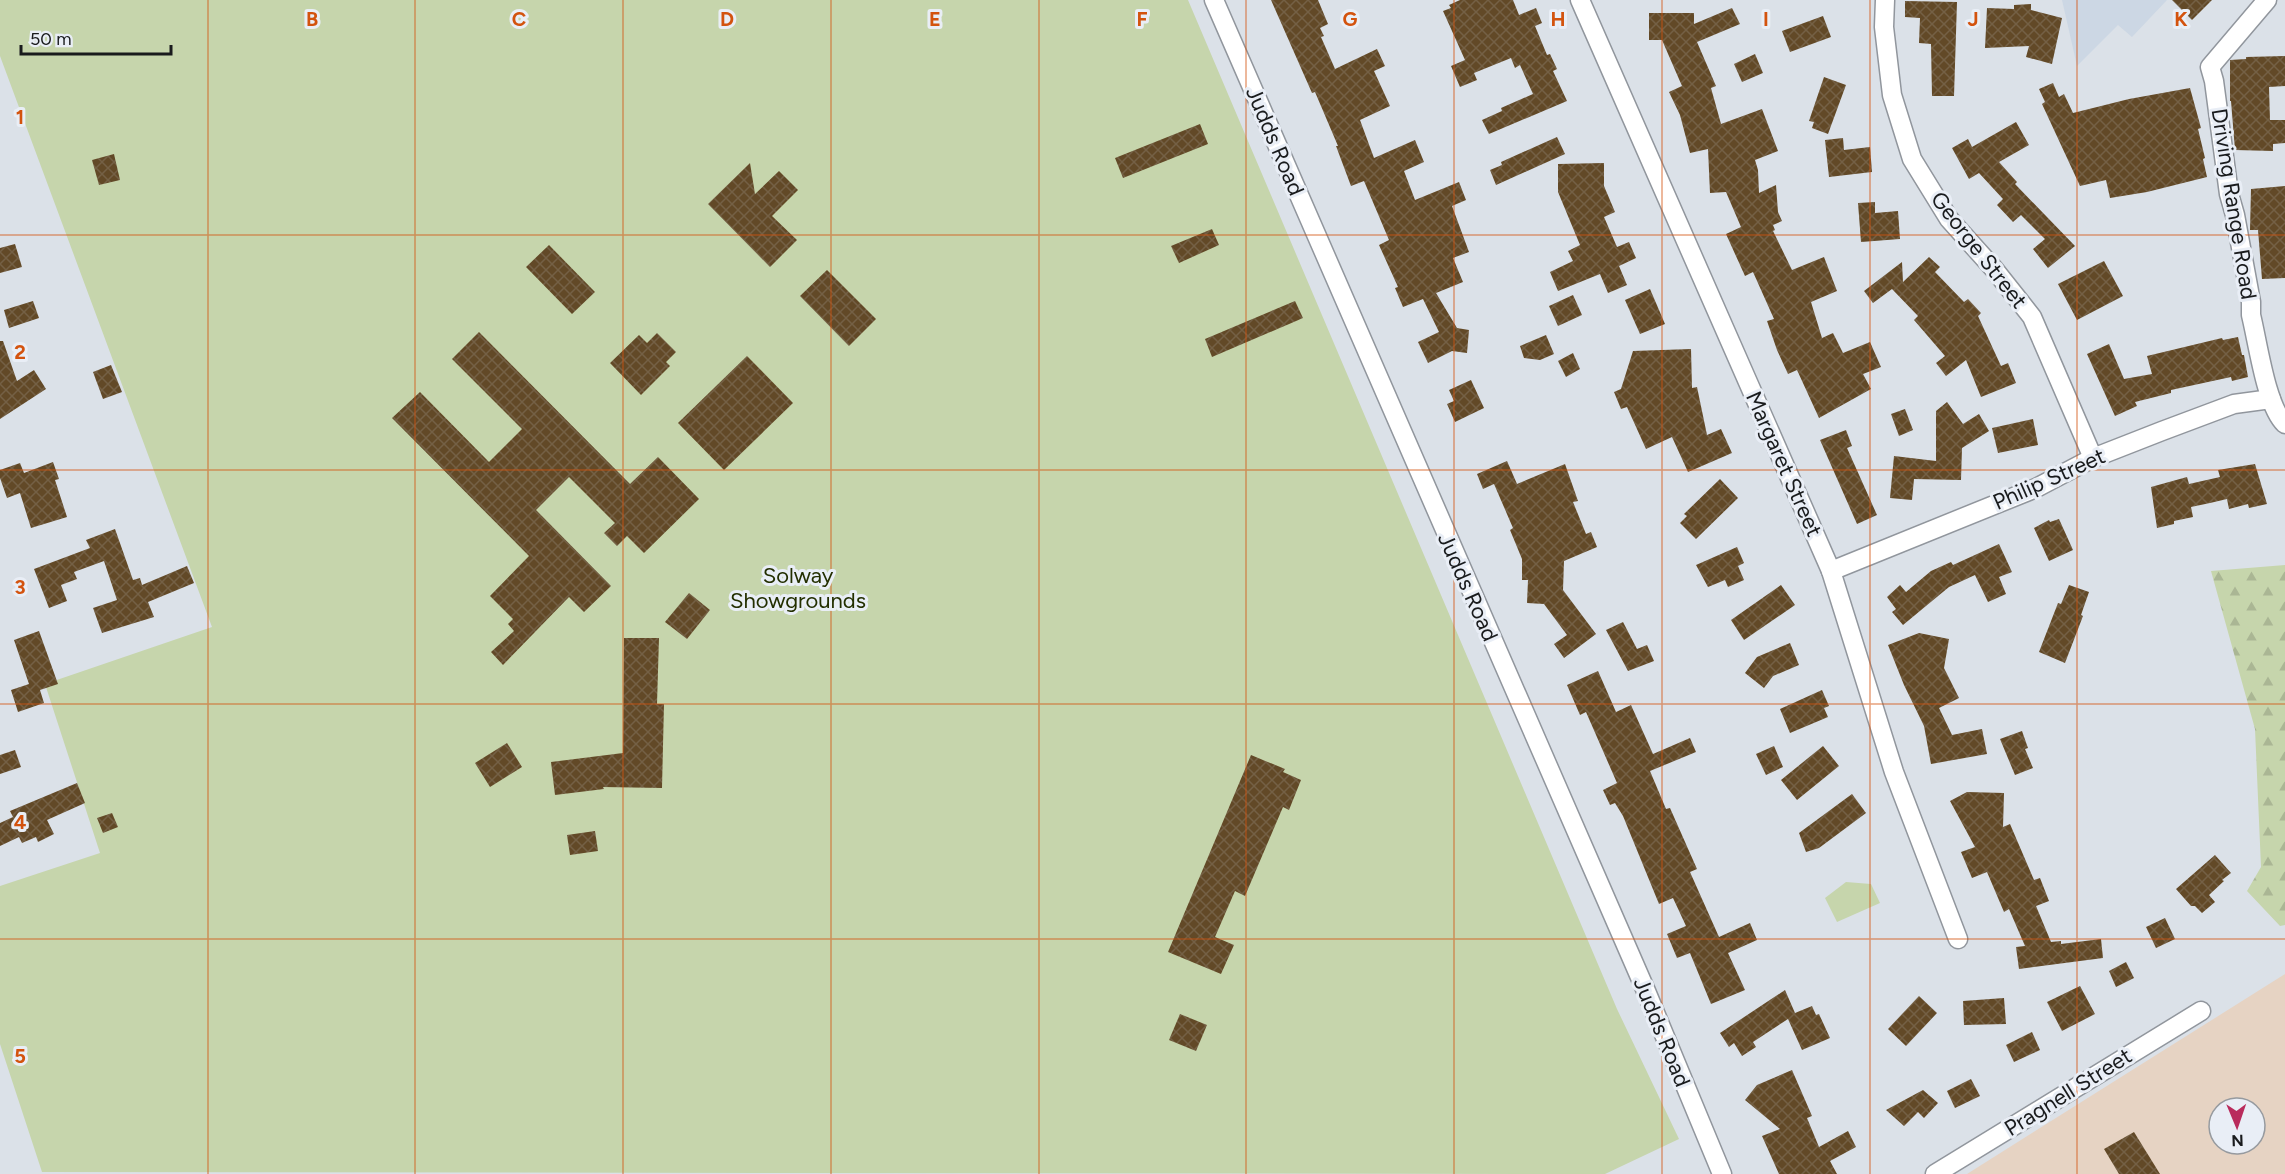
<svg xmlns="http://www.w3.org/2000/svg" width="2285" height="1174" font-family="Figtree,sans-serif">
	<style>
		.built { fill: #ccd7e4 }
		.industrial { fill: #e6d3c3; fill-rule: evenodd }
		.forest { fill: url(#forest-firs) }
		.park { fill: #c6d5ac }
		.building { fill: url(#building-cross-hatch) }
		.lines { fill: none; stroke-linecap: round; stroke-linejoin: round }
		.minor-casing { stroke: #91969d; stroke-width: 21 }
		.minor { stroke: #fff; stroke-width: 18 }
		.grid { fill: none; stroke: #d3530e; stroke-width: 1.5; stroke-opacity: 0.55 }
		.labels { text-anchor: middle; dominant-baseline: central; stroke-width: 6; stroke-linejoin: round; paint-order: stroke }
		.street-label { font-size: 22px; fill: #191b1d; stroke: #e9eef6 }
		.park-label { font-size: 22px; fill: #232f00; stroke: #e9eef6 }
		.grid-label { font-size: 20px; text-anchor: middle; font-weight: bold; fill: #d3530e; stroke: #e9eef6; stroke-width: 6; stroke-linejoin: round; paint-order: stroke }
	</style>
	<defs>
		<pattern id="forest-firs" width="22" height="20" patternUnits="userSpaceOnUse" patternTransform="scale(1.5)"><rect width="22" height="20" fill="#c6d5ac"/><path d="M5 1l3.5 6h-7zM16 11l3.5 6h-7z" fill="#aab694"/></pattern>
		<pattern id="building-cross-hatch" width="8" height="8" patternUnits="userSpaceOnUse" patternTransform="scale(1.5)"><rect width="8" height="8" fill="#624927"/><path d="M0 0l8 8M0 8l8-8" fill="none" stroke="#746045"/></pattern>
	</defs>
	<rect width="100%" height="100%" fill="#dbe1e8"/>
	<polygon class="built" points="2062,0 2167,0 2132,37 2118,25 2077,66"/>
	<path class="industrial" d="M2285,974V1174H1967ZM2219,1108H2255V1144H2219Z"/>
	<polygon class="forest" points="2285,565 2285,925 2280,926 2247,891 2261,867 2255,729 2211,571"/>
	<g class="park">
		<polygon points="0,0 1188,0 1617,1009 1679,1139 1605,1174 42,1172 0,1044 0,886 100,853 45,684 212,627 0,56"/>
		<polygon points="1846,882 1871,884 1880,903 1837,922 1825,898"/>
	</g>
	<g class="building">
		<polygon points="1271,0 1318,0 1328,24 1320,28 1324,36 1321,37 1335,69 1377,49 1385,66 1374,71 1390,106 1360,120 1374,158 1415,140 1424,162 1404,171 1415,200 1459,182 1466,200 1452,206 1469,252 1453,258 1463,282 1436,293 1457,328 1469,330 1467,353 1452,351 1428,363 1418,342 1439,332 1423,299 1403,307 1395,288 1398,287 1379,245 1389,240 1364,181 1351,186 1336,146 1338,146 1315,92 1312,93"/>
		<polygon points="1460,0 1513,0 1519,15 1536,8 1542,23 1535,26 1547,55 1550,54 1557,69 1553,71 1567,101 1489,134 1482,120 1502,111 1501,108 1533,94 1520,65 1515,68 1511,58 1474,73 1477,80 1460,87 1451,66 1465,60 1443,11 1451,8 1449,5"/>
		<polygon points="2172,0 2212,0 2192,20"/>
		<polygon points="1905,1 1957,2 1954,96 1932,96 1931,44 1919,43 1920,18 1905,17"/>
		<polygon points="2031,4 2031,10 2062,18 2052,64 2026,57 2029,46 1985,48 1987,8 2014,9 2014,5"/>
		<polygon points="1732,8 1740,24 1697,42 1716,86 1711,88 1721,124 1762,109 1778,151 1755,160 1758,170 1759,193 1776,185 1778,212 1782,221 1773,225 1775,230 1773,231 1792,270 1824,257 1837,291 1811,302 1822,338 1833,333 1843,353 1870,342 1881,367 1863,374 1871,389 1819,418 1797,370 1788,374 1777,350 1767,321 1774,319 1753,272 1745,276 1726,234 1741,227 1726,192 1710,193 1708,149 1690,153 1680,115 1669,92 1682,86 1662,40 1649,40 1649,13 1694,13 1694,24"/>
		<polygon points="1823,16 1831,37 1790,52 1782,31"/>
		<polygon points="1755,54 1763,73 1742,82 1734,64"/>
		<polygon points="2285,56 2285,86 2269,87 2270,120 2285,120 2285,143 2273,144 2273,151 2235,150 2231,101 2230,101 2230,60 2246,59 2246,57"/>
		<polygon points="1824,77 1846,85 1828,134 1812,128 1814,122 1809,121"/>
		<polygon points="2053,83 2059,97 2064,94 2073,113 2129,99 2190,88 2201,128 2198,129 2205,158 2203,159 2207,177 2147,192 2110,198 2106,180 2080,186 2042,104 2045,102 2039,89"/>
		<polygon points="2016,122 2029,145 1999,162 2017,182 2015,184 2075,246 2048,268 2033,249 2045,239 2021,215 2013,222 1997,205 2003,199 1979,173 1969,179 1952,148 1968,139 1972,147"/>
		<polygon points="1200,124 1208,144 1123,178 1115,158"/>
		<polygon points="1557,137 1565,154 1496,185 1490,170 1502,165 1501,162"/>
		<polygon points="1843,138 1844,150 1870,147 1872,172 1829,177 1825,140"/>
		<polygon points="114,154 120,180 99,185 92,160"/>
		<polygon points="750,163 755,194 779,171 798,190 772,216 797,240 770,267 708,204"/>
		<polygon points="1604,163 1604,186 1615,212 1604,217 1617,247 1629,242 1636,258 1619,266 1627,285 1608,293 1600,274 1558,291 1550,272 1573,261 1568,251 1580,245 1558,192 1558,164"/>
		<polygon points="2285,186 2285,278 2262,279 2258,230 2250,230 2251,189"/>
		<polygon points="1875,202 1875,213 1898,211 1900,239 1861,242 1858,203"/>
		<polygon points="1212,229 1219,245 1179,263 1171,246"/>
		<polygon points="15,244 22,267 0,273 0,248"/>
		<polygon points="549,245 595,292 572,314 526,267"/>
		<polygon points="1929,257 1940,267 1935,272 1964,302 1968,299 1981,313 1978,316 2001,366 2008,363 2016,383 1981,397 1966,360 1946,376 1936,363 1945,356 1914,320 1918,316 1892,289 1873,303 1864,291 1902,262 1903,282"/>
		<polygon points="2104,261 2123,296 2077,320 2058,284"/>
		<polygon points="827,270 876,319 849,346 800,296"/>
		<polygon points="1650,289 1665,324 1640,334 1625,300"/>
		<polygon points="1573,295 1582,315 1558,326 1549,306"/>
		<polygon points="33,301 39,318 9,328 4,310"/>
		<polygon points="1295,301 1303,318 1212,357 1205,339"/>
		<polygon points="479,332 630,484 658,457 699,499 644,553 627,536 617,546 604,533 615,523 569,477 536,510 611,586 584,612 569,597 503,665 491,652 514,631 508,624 513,619 490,596 529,556 392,418 420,392 489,462 522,429 452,359"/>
		<polygon points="657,333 676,352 666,362 670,366 641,395 610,363 639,335 647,343"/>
		<polygon points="1546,335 1554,354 1540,360 1524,358 1520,346"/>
		<polygon points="2238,337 2242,355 2244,355 2248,377 2232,381 2231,377 2171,390 2171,393 2135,402 2137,406 2115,416 2087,354 2109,344 2124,379 2152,374 2147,356 2222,338 2223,340"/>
		<polygon points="0,341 3,341 17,381 34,370 46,389 0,419"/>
		<polygon points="1691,349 1692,388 1697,387 1707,435 1721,429 1732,453 1688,472 1672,437 1646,449 1627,407 1621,409 1614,392 1621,389 1633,351"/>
		<polygon points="1573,353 1580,369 1566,377 1558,361"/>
		<polygon points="747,356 793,403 724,470 678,423"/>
		<polygon points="111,365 122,392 103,399 93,372"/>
		<polygon points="1471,380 1484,408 1455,422 1447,404 1454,401 1449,390"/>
		<polygon points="1947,402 1963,424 1979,414 1989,431 1962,448 1961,480 1914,479 1912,500 1890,498 1894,456 1936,461 1936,411"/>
		<polygon points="1905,409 1913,430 1899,436 1891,414"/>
		<polygon points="2033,419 2038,445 1998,453 1992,428"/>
		<polygon points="1846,430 1852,446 1847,448 1877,515 1857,524 1820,440"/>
		<polygon points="1507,461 1517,484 1565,464 1578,501 1573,502 1586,534 1591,532 1597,547 1564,561 1563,590 1596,634 1564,658 1554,644 1567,635 1544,604 1527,603 1528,580 1522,580 1522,559 1510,530 1513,528 1494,484 1483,489 1477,474"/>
		<polygon points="53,462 59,479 55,480 67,517 31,528 20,493 7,498 0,478 0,470 20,463 24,473"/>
		<polygon points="2255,464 2267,504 2249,508 2248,504 2229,509 2227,499 2210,503 2191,507 2193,517 2174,521 2174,524 2157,528 2151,487 2187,477 2189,484 2220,477 2218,470"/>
		<polygon points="1720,479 1738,498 1696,539 1680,523 1687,516 1684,514"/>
		<polygon points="2059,519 2073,550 2049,561 2034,528 2049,520 2050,522"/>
		<polygon points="115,529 133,580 140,578 142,585 187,566 194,583 148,602 154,617 102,633 93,608 117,600 104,561 74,572 77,579 61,585 67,601 49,608 34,569 90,548 86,540"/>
		<polygon points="1999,544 2012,572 1999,577 2006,594 1988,602 1975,575 1949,587 1903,625 1892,612 1896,609 1887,597 1900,585 1906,592 1931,571 1951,562 1953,565"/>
		<polygon points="1737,547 1744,563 1738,566 1744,580 1728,587 1725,580 1708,587 1696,565"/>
		<polygon points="1781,585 1795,605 1744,640 1731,620"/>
		<polygon points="2069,585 2089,592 2081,615 2083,616 2065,663 2039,652 2058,603 2061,604"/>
		<polygon points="689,593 710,610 687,639 665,622"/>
		<polygon points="1623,622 1637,649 1647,645 1654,661 1628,671 1606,630"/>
		<polygon points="39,631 58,684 40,690 44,703 18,712 11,690 29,684 14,640"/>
		<polygon points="1919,633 1949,639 1944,668 1959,698 1939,708 1952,735 1982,729 1987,754 1931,764 1924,726 1904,685 1888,645"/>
		<polygon points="624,638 659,638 657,704 664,704 662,788 603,787 604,789 555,795 551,762 623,753"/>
		<polygon points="1790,643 1799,665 1773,676 1764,688 1745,673 1757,657"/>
		<polygon points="1598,671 1616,712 1631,705 1653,754 1690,738 1696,752 1650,771 1666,809 1670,808 1697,869 1690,872 1719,937 1750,923 1757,940 1728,953 1745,990 1711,1004 1690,953 1677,958 1667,934 1686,926 1673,898 1659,904 1623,816 1615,803 1610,805 1603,790 1617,783 1586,712 1580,715 1567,685"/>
		<polygon points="1822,690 1829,706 1824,708 1828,717 1790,733 1780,709"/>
		<polygon points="2022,731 2028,748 2025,749 2033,768 2015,775 2000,739"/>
		<polygon points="507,743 522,767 490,787 475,763"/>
		<polygon points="1774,746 1783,767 1766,775 1756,754"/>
		<polygon points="1823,746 1839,766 1797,800 1781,780"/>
		<polygon points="15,750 21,767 0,774 0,755"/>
		<polygon points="1251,755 1285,769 1283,772 1301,780 1289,810 1283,807 1245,896 1235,891 1215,937 1234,945 1221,974 1168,952"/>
		<polygon points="77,783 85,803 47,820 54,834 38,842 36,837 22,843 19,837 0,846 0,823 13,817 10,811"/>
		<polygon points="1967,792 2004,793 2003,827 2010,824 2034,880 2040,878 2049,901 2036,906 2051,942 2061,941 2061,944 2101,939 2103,958 2019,969 2016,947 2025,946 2009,909 2004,912 1987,872 1972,878 1961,852 1975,847 1950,801"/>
		<polygon points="1852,794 1866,813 1819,848 1806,852 1799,833"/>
		<polygon points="112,813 118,827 103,833 97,818"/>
		<polygon points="595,831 598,851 570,855 567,835"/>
		<polygon points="2215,855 2231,873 2222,880 2224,881 2209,895 2215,902 2202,913 2195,906 2191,906 2176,889"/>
		<polygon points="2165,918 2175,939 2156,948 2146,927"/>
		<polygon points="2126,962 2134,978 2116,987 2109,971"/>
		<polygon points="2080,986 2095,1014 2062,1031 2047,1002"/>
		<polygon points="1785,990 1795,1013 1812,1006 1816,1015 1819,1014 1830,1038 1802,1050 1788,1019 1753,1042 1756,1047 1742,1056 1734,1043 1729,1047 1720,1033"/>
		<polygon points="1919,996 1937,1013 1906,1046 1888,1029"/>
		<polygon points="2004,998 2006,1024 1964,1025 1963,1001"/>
		<polygon points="1180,1014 1207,1025 1196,1051 1169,1040"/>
		<polygon points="2032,1032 2040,1050 2014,1062 2006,1045"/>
		<polygon points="1792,1070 1812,1116 1807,1118 1819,1147 1848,1131 1856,1147 1830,1161 1837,1174 1779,1174 1762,1136 1780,1129 1745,1100 1757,1085"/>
		<polygon points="1971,1079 1980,1096 1955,1108 1947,1091"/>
		<polygon points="1923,1090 1938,1103 1924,1118 1918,1112 1904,1126 1886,1110"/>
		<polygon points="2134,1132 2160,1174 2119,1174 2104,1149"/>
	</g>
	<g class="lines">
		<g class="minor-casing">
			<g id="minor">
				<polyline points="1214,0 1646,991 1722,1174"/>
				<polyline points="1580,0 1831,571 1894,772 1958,939"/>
				<polyline points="1885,0 1884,27 1892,95 1912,159 1949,219 1994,269 2032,317 2093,458"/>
				<path d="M2267,0L2210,67L2214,81L2229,194L2235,215L2251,302V315C2258,343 2266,406 2285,424"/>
				<polyline points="1831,571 2036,488 2093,458 2162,431 2234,404 2271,399"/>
				<polyline points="1935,1174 2201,1011"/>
			</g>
		</g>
		<use href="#minor" class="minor"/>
	</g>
	<path class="grid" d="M208,0V1174M415,0V1174M623,0V1174M831,0V1174M1039,0V1174M1246,0V1174M1454,0V1174M1662,0V1174M1870,0V1174M2077,0V1174M0,235H2285M0,470H2285M0,704H2285M0,939H2285"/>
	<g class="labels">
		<g class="street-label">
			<text transform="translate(1275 141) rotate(67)">Judds Road</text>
			<text transform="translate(2234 204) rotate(81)">Driving Range Road</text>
			<text transform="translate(1979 250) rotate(52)">George Street</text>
			<text transform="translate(1784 464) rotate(66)">Margaret Street</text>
			<text transform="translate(2049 479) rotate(-24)">Philip Street</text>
			<text transform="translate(1468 587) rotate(66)">Judds Road</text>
			<text transform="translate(1662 1032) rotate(68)">Judds Road</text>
			<text transform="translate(2068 1092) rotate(-32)">Pragnell Street</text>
		</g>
		<g class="park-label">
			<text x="798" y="575">Solway<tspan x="798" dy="25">Showgrounds</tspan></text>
		</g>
	</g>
	<g class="grid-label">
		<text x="312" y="26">B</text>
		<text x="519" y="26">C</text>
		<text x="727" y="26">D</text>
		<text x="935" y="26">E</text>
		<text x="1142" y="26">F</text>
		<text x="1350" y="26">G</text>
		<text x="1558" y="26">H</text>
		<text x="1766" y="26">I</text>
		<text x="1973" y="26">J</text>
		<text x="2181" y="26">K</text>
		<text x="20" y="124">1</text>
		<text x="20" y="359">2</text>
		<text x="20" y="594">3</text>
		<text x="20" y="829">4</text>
		<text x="20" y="1063">5</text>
	</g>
	<g transform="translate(2237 1126) rotate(178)"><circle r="28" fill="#e9eef6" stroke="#969a9f" stroke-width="1.5"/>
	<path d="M0-4.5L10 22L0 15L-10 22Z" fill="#b92b5c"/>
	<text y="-9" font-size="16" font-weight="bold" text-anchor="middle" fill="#191b1d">N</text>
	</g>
	<path d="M21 45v9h150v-9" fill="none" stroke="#191b1d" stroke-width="3"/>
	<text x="30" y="45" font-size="18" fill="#191b1d" stroke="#e9eef6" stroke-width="4.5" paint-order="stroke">50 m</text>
</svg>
